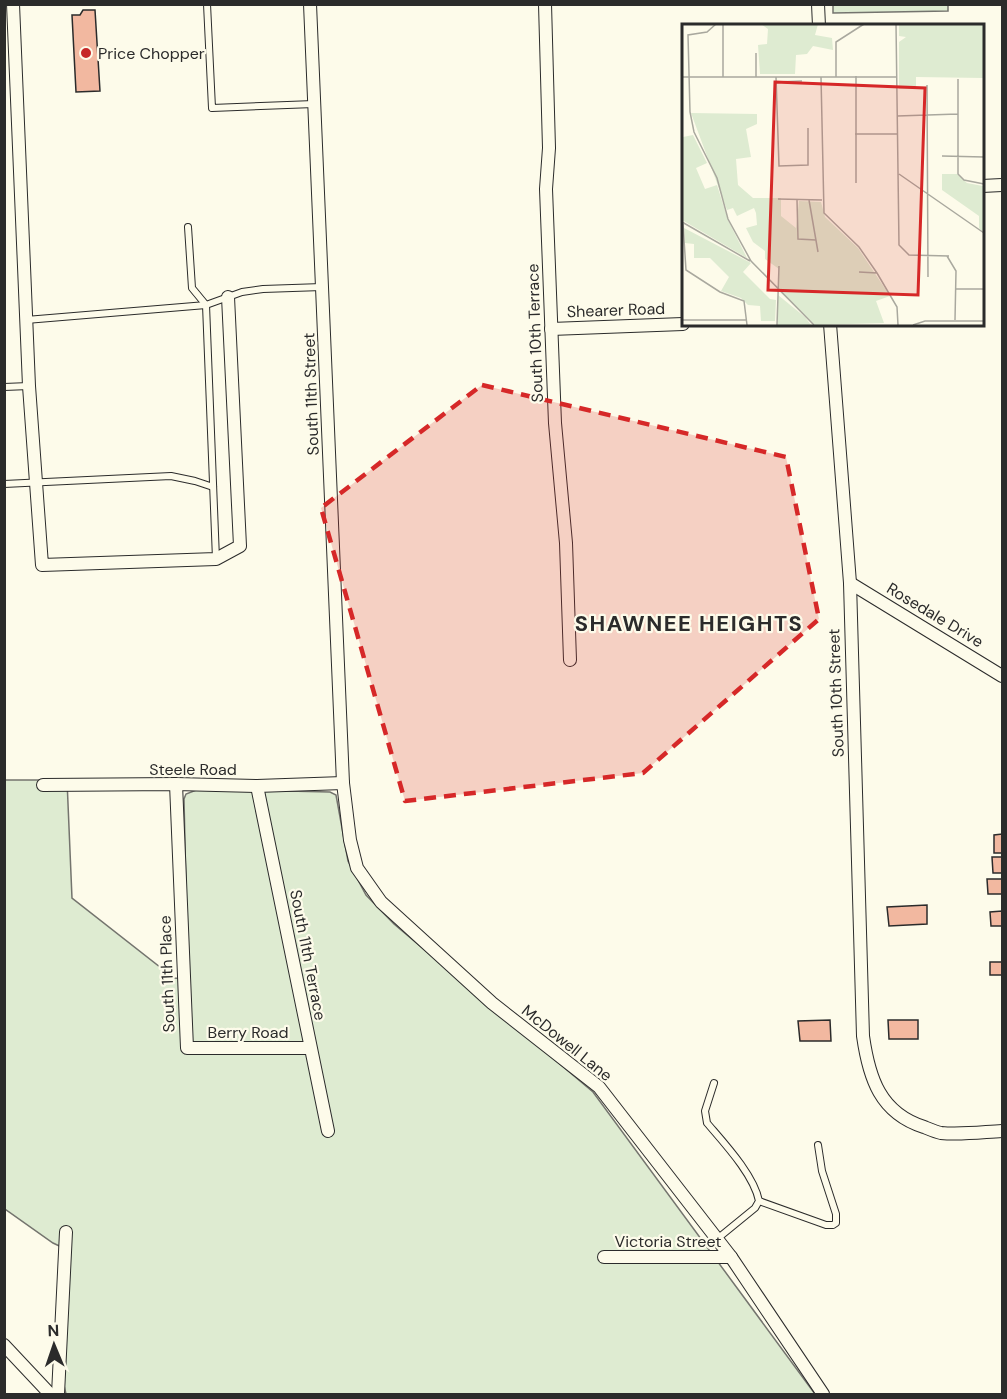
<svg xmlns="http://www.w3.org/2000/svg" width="1007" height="1399" font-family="'DM Sans',sans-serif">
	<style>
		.green { fill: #deebd1; stroke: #74746e; stroke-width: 1.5 }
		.building { fill: #f2b8a0; stroke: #2b2b2b; stroke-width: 1.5 }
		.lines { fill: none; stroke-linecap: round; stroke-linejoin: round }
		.lane-casing { stroke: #2b2b2b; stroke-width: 8 }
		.street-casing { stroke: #2b2b2b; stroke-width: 14 }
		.lane { stroke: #fdfbea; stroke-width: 6 }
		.street { stroke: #fdfbea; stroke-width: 12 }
		.marked { fill: #d62828; fill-opacity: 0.2; stroke: #d62828; stroke-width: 4.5; stroke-dasharray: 12 8; stroke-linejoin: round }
		.poi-dot { fill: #c62828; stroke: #fdfbea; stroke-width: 2 }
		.labels { text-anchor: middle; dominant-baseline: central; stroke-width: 4.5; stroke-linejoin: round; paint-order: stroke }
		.poi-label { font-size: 16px; fill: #2b2b2b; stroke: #fdfbea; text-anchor: start }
		.street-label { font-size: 16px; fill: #2b2b2b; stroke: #fdfbea }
		.district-label { font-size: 22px; font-weight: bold; letter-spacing: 1.5px; fill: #2b2b2b; stroke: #fdfbea }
		.inset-road { fill: none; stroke: #a9a89e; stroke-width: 1.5 }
		.view { fill: #d62828; fill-opacity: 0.15; stroke: #d62828; stroke-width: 3 }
		.inset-edge { fill: none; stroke: #2b2b2b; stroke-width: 3 }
	</style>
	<rect width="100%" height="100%" fill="#fdfbea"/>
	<g class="green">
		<polygon points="833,5 948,5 948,11 833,13"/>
		<polygon points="5,780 67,780 72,898 174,978 188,979 184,799 186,794 199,789 330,792 336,795 348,861 366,895 394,924 593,1092 815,1394 66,1394 63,1381 70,1251 53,1243 5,1209"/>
	</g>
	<g class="building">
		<polygon points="83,10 95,10 100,91 76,92 72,15 80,15"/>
		<polygon points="1002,834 1002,853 994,853 994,835"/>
		<polygon points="992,857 1002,857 1002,873 993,873"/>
		<polygon points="987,879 1002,879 1002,894 988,894"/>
		<polygon points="927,905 927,924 889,926 887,907"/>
		<polygon points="1002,911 1002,926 991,926 990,912"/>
		<rect x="990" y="962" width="12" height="13"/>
		<polygon points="830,1020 831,1041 800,1041 798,1021"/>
		<polygon points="888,1020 918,1020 918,1039 889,1039"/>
	</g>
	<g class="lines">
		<g class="lane-casing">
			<g id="lane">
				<polyline points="207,4 212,108 314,104"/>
				<polyline points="188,227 192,288 206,305 216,559"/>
				<polyline points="26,320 206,305 242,292 263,289 322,287"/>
				<polyline points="4,387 29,386"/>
				<polyline points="4,484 171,476 195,481 213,487"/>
				<path d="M714,1083L705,1111L707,1123C724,1143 754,1175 759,1201L755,1208L717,1239"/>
				<polyline points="759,1201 826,1225 833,1225 836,1223 836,1214 822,1171 818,1145"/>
			</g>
		</g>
		<g class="street-casing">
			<g id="street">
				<polyline points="13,4 29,386 42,565 216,559 240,546 228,297"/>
				<polyline points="310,4 343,783 350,840 357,868 381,902 492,1003 599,1087 731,1257 823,1394"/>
				<polyline points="545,4 549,148 546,189 555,423 566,543 570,660"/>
				<polyline points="818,4 819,26"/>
				<polyline points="982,186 1002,185"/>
				<path d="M830,324L850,583L863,1036C869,1078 880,1113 924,1127C929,1129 936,1132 941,1133C961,1135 983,1132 1002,1131"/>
				<polyline points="551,329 683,324"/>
				<polyline points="850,583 1002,676"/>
				<polyline points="176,784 187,1048 310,1048"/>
				<polyline points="43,785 176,784 257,786 343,783"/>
				<polyline points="257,786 328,1131"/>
				<polyline points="604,1257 731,1257"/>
				<polyline points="4,1345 50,1394"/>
				<polyline points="58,1394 66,1232"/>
			</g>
		</g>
		<use href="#lane" class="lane"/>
		<use href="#street" class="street"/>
	</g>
	<path class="marked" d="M482,385L786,457L819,619L643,773L405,801L321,508Z"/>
	<circle class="poi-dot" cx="86" cy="53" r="6"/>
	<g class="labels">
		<g class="poi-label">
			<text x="98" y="53">Price Chopper</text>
		</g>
		<g class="street-label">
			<text transform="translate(616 310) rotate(-2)">Shearer Road</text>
			<text transform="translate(535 333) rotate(-92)">South 10th Terrace</text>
			<text transform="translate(311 394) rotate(-92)">South 11th Street</text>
			<text transform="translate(935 615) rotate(31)">Rosedale Drive</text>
			<text transform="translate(836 693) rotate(-92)">South 10th Street</text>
			<text x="193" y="769">Steele Road</text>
			<text transform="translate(308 955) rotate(79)">South 11th Terrace</text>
			<text transform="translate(167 974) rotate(-92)">South 11th Place</text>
			<text x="248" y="1032">Berry Road</text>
			<text transform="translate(567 1043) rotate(39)">McDowell Lane</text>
			<text x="668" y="1241">Victoria Street</text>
		</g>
		<g class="district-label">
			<text x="689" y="623">SHAWNEE HEIGHTS</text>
		</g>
	</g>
	<g transform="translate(682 24)">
		<rect width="302" height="302" fill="#fdfbea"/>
		<path d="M79,0H136L133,11L150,14L151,26L131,22L125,30L114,31L113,50H78L76,21L85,20L86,5ZM217,0H301V54L234,53V65H217V18L224,13L217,12ZM9,89L75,90V100L64,105L69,133L54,135L56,161L71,174H99V192L114,204L117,177L139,178L143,193L176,224L208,272L194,277L202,299L133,301L97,267V245L83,235V227L71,218L64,204L75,201L74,189L72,184L55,192L51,184L45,186ZM0,110L1,113L11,111L25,139L14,144L23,165L35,161L46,196L65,234L0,196ZM260,150H275L285,159L301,162V208L297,204V192L260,166ZM2,204L69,239L61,248L88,275L94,276L93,297H79L78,282L66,281L59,274L39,267L47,253L28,234H12V220L3,219ZM96,271L123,293L129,301H96Z" fill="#deebd1"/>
		<path class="inset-road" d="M34,0L25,8L6,11L8,88L12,108L35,154L46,195L69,237L132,301M41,0V53M214,0L217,221L227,231L267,232M74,29V53M174,52V159M0,53H215M94,53L97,142L126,141V104M139,53L142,189L177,223L195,249L215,283L216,301M154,53V18L182,0M276,55V150L282,156L302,160M95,58L120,57M245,61L246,253M215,92L276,90M173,110H215M260,132L302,133M217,150L302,209M96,175L140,176M115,176L116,215L134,216M127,176L136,228M0,198L68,237M1,200L4,246L38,268L62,277L65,301M265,232L274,247L273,296M177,248L195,249M274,265H302M0,296H65M95,301L97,242M231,301L243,297H302"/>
		<path class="view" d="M93,58L243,64L236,271L86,266Z"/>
		<rect width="302" height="302" class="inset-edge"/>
	</g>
	<rect width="1007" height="1399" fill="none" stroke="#2b2b2b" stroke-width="12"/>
	<g transform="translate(54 1345) rotate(358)" stroke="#fdfbea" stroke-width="4.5" paint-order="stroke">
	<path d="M0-4.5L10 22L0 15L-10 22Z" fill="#2b2b2b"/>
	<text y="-9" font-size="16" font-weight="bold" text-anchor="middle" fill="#2b2b2b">N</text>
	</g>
</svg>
